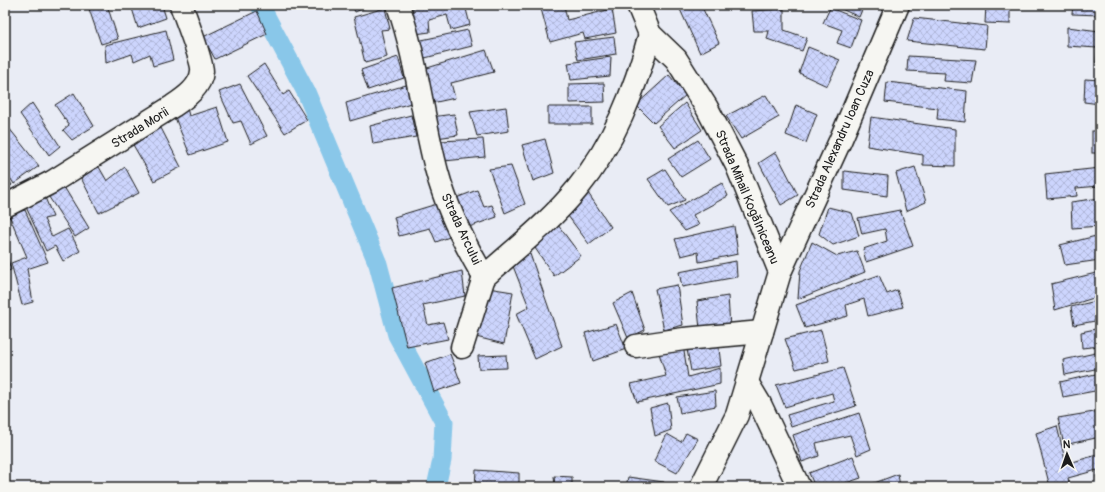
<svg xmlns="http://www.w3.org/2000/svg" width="1105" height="492" font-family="Pangolin,sans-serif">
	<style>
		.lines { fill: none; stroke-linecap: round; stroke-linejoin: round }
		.canal { stroke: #89c7e9; stroke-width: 19 }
		.building { fill: url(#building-cross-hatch); stroke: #1c1c1c }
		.street-casing { stroke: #1c1c1c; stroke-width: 25 }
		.street { stroke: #f6f6f2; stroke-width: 22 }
		.labels { text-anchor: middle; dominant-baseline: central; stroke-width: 3.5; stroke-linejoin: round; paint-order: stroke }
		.street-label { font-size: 13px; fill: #1c1c1c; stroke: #f6f6f2 }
	</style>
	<defs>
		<pattern id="building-cross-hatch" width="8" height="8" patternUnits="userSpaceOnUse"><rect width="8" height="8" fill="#ccd5fd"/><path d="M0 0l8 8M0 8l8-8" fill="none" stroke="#afb6d8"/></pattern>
	</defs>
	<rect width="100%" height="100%" fill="#e9ecf5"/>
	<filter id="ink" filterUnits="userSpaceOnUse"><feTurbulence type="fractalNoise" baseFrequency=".025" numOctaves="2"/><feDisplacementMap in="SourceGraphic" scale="8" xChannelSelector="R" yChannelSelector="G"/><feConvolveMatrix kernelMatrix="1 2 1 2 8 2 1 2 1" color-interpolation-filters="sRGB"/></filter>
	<g filter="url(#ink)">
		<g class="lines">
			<polyline class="canal" points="260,5 306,92 378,264 397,335 444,422 442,460 436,487"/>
		</g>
		<g class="building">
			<polygon points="107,5 118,39 101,44 89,9"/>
			<polygon points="131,5 162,5 166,18 138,28"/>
			<polygon points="352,5 372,5 355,12"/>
			<polygon points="425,5 465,5 470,25 451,30 447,15 429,20 430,32 415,34 408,10"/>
			<polygon points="540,5 564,5 567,20 612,9 616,33 585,39 583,33 550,42"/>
			<polygon points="678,5 701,5 719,43 700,53"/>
			<polygon points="758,5 778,5 759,8"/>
			<polygon points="838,5 864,5 859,17 837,7"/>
			<polygon points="986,5 1010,5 1010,24 985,23"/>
			<polygon points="1073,5 1100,5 1100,15 1072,14"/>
			<polygon points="385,8 390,29 381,30 387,57 365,63 354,17"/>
			<polygon points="830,8 861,20 851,48 837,43 842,30 823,23"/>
			<polygon points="784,9 784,30 807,38 802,51 767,39 769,31 754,31 752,11"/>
			<polygon points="257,11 267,34 215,59 203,37"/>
			<polygon points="914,18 987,26 985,49 907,41"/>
			<polygon points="1067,27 1100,31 1100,63 1096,63 1097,48 1067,46"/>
			<polygon points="166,30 173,60 153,66 150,54 134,61 132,54 106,63 105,45"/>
			<polygon points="468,30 472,46 421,59 417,41"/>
			<polygon points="614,37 616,54 578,60 574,42"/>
			<polygon points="808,47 840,60 827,86 799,73"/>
			<polygon points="486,50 494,72 451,83 455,98 432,103 424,69"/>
			<polygon points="908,56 976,60 972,83 944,81 945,73 907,71"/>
			<polygon points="398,57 404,78 368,90 361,70"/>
			<polygon points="611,57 610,76 571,80 568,63"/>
			<polygon points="264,64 283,95 289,91 307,120 285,133 247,76"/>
			<polygon points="669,75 686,95 654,123 636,105"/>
			<polygon points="1085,79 1100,80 1100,104 1084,102"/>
			<polygon points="887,82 967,91 965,122 937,119 938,108 885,102"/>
			<polygon points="604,83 605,102 569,103 569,84"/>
			<polygon points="240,84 267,136 251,144 241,121 233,123 219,92"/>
			<polygon points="406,85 411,103 350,121 346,103"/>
			<polygon points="74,93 94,126 72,140 63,130 69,125 55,105"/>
			<polygon points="766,95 779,117 741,139 726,116"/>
			<polygon points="32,103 60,146 49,155 20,114"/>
			<polygon points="685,103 702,130 675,148 658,126"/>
			<polygon points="796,105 817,114 806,143 786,135"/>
			<polygon points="217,107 228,142 190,155 174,115 187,108 189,116"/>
			<polygon points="506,107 509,131 477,136 470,112"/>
			<rect x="548" y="107" width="44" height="17"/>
			<polygon points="454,114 458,135 436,138 431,117"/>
			<polygon points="411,115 416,137 373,144 370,126"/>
			<polygon points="871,117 955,129 955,166 923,165 923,155 867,146"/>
			<polygon points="5,123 39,166 14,184 5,170"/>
			<polygon points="160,126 181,167 154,181 132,143"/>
			<rect x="1092" y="131" width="8" height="22"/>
			<polygon points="483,139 485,157 444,161 439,141"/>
			<polygon points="545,139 554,173 533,181 522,145"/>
			<polygon points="698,140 710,159 681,177 668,159"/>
			<polygon points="776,152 798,195 781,205 759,163"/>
			<polygon points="511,166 525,204 505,213 489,169"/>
			<polygon points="99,167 107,181 125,167 139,193 99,213 80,176"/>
			<polygon points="915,167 926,202 906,211 896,173"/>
			<polygon points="1100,168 1100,186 1076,188 1077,196 1047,199 1045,174"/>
			<polygon points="665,169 685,200 668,207 648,179"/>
			<polygon points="844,171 888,176 887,196 844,190"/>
			<polygon points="5,175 12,185 5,189"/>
			<polygon points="61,182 89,228 75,237 45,191"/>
			<polygon points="722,183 728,196 693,215 699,225 685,231 669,212"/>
			<polygon points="477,190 484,207 492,205 497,217 469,227 456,198"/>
			<polygon points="586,190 611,227 589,244 565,212"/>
			<polygon points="44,195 53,217 44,219 52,237 68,229 80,251 63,261 55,246 46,251 26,207"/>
			<polygon points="1100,198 1100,226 1072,228 1071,202"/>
			<polygon points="440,203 452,236 436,242 430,228 399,236 394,217"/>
			<polygon points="828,207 852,213 859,236 833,245 819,234"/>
			<polygon points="25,210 48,262 27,269 33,302 22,305 11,263 27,257 9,215"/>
			<polygon points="900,210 913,246 866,262 863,249 887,241 885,229 862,234 858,218"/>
			<polygon points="558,225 581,256 554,276 535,248"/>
			<polygon points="734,226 738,254 699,262 698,252 681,256 675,239"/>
			<polygon points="1100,235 1100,260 1065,265 1060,245"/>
			<polygon points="812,242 837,256 857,251 865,272 798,299 800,271"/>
			<polygon points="5,248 11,270 5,272"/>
			<polygon points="530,254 562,346 535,359 516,314 529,307 511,261"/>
			<polygon points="736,261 737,277 682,287 679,272"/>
			<polygon points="462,271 465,296 423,305 428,325 443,322 448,339 407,347 392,288"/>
			<polygon points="1100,272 1100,296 1055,310 1051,284"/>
			<polygon points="879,275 887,294 897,290 903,307 868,316 864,299 846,305 848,316 805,328 796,305"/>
			<polygon points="677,285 683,325 664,330 655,289"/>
			<polygon points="488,288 513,292 504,344 476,337"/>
			<polygon points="632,293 645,330 628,338 613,303"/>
			<polygon points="728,296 730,328 700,329 697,301"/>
			<polygon points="1100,300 1100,320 1074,325 1071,307"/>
			<polygon points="616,324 626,349 593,361 585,333"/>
			<polygon points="1100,328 1100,346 1082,348 1081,332"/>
			<polygon points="821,330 829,361 796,369 785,339"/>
			<polygon points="718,340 721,366 691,371 686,344"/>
			<polygon points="683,345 688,377 720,368 720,384 637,402 631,384 666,376 658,350"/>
			<polygon points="1100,352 1100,368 1065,375 1063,360"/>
			<polygon points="450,354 461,383 434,392 425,363"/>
			<polygon points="506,355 507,368 479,369 478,356"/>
			<polygon points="843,368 856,406 791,427 787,415 834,401 832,393 785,407 776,385"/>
			<polygon points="1100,373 1100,390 1063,397 1060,382"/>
			<polygon points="715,391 716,406 680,413 677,397"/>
			<polygon points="668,403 671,430 655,436 650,408"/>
			<polygon points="1100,411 1100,437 1064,445 1058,418"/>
			<polygon points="859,413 871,449 857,455 850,435 816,443 819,456 802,462 793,435"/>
			<polygon points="1057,426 1066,464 1100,454 1100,477 1097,478 1097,470 1068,478 1070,487 1050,487 1036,433"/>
			<polygon points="686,433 698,439 677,473 654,461 667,434 681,442"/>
			<polygon points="853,456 861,478 834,487 815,487 809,473"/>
			<polygon points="476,470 519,473 519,487 475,487"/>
			<polygon points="898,474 900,487 864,487"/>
			<polygon points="554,476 572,477 572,487 555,487"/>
			<polygon points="628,477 664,482 663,487 626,487"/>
			<polygon points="441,484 455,487 440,487"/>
		</g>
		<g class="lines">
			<g class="street-casing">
				<g id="street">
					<path d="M398,5C417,59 422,116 437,172C447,209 465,245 484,277C515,249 550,222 577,189C614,144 635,90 650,34"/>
					<polyline points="638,5 650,34 676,59 707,108 737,166 780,272 737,415 701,487"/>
					<path d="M5,206L52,182L173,106C185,98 201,87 202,71C203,63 185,16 181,5"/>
					<polyline points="780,272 840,141 898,5"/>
					<polyline points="636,346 684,339 762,332"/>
					<polyline points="462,347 484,277"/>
					<polyline points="748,384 760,404 799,487"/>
				</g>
			</g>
			<use href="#street" class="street"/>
		</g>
	</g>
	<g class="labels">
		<g class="street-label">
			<text transform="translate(140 128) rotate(-32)">Strada Morii</text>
			<text transform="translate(840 139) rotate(-66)">Strada Alexandru Ioan Cuza</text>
			<text transform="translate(747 197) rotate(67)">Strada Mihail Kogălniceanu</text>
			<text transform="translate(461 229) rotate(65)">Strada Arcului</text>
		</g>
	</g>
	<rect width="1105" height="492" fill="none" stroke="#f6f6f2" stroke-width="20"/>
	<rect x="10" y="10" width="1085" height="472" fill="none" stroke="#1c1c1c" stroke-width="1.5" filter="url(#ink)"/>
	<g transform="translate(1067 454) rotate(358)" stroke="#f6f6f2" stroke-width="3" paint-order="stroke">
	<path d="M0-3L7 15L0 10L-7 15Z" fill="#1c1c1c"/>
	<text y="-6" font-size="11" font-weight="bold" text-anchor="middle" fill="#1c1c1c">N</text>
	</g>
</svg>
